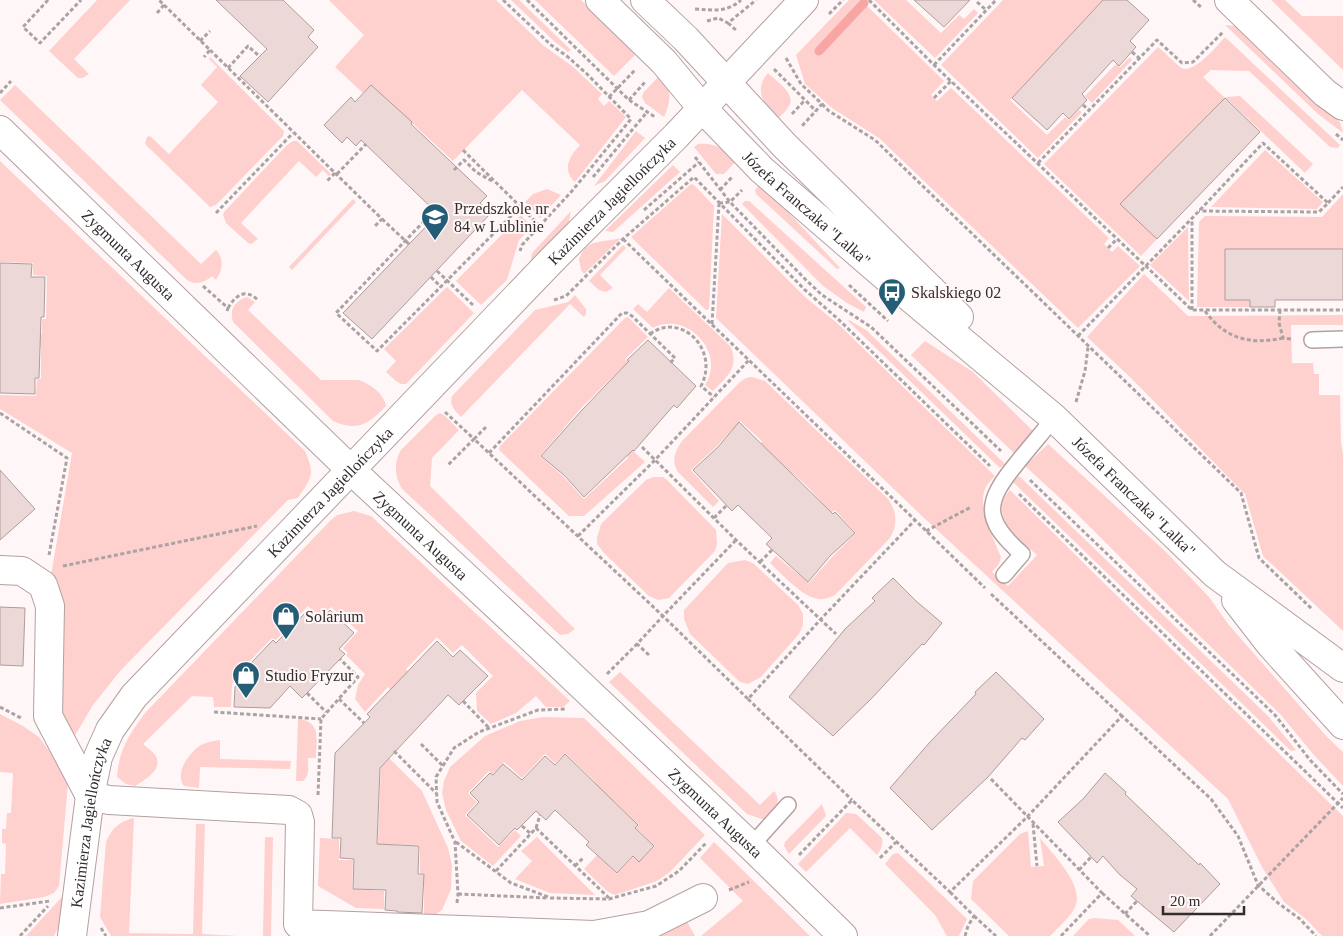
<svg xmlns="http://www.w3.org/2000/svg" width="1343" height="936" font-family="Georgia,serif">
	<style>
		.green { fill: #fed0ce }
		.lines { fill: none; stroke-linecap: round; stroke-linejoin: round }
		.stream { stroke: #f7a6a3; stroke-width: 9 }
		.building { fill: #ecd9d7; stroke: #ae9c9b }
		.lane-casing { stroke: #b3a1a0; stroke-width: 18 }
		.street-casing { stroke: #b3a1a0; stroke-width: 30 }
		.secondary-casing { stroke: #b3a1a0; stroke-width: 30 }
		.path { stroke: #aba3a3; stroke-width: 3; stroke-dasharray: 4 2.5; stroke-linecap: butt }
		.lane { stroke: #fff; stroke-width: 15 }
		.street { stroke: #fff; stroke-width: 28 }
		.secondary { stroke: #fff; stroke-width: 28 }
		.labels { text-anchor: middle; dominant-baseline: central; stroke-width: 4; stroke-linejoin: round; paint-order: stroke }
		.street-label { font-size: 16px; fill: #332c2c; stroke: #fff7f7 }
		.poi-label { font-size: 16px; fill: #332c2c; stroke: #fff7f7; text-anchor: start }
	</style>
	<rect width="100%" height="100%" fill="#fff7f7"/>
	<g class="green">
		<polygon points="97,0 130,0 74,59 89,74 83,78 78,78 49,51"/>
		<path d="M329,0H496L544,46L572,66L602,94L598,99L604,106L609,101L626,117L575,182C561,169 570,156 580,145L522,90L453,161L371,85L363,93L335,67L364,35Z"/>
		<polygon points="511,0 519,0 571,50 568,52 555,42"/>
		<polygon points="535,0 581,0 637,53 614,76"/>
		<polygon points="849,0 861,0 944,81 931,95 937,101 951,88 1109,238 1104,244 1112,252 1118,246 1140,266 1078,328 879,138 832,108 805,84 796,55"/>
		<polygon points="874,0 906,0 941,33 959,15 964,19 974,9 978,13 935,58"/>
		<polygon points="1003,0 1103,0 1010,100 1047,135 1065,117 1069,120 1079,110 1082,112 1038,158 941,65"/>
		<polygon points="1271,0 1285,0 1302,16 1343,16 1343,70"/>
		<polygon points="1225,25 1235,26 1239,29 1317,103 1340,122 1343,133 1318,114"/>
		<path d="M1225,37L1340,145L1338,148L1330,147L1249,71L1211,70L1203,77L1225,98L1121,203L1157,239L1141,256L1044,164L1158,47C1166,53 1174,63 1182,68C1194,74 1217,46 1225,37Z"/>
		<polygon points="210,57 284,131 283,136 216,205 210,207 145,144 147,137 150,136 169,154 218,102 201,85 217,67 209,59"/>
		<polygon points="1130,57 1132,60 1092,103 1085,96 1116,64 1120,67"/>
		<path d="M768,73C775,80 797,94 789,106C786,111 781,115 778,119C764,105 753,90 768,73Z"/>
		<path d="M659,76C673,90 671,100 664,117L645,103L642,97L643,93Z"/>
		<path d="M15,85L201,264L216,250C224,258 223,271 216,280L212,276C205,282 196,286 187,280L0,100Z"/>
		<polygon points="1240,96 1313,164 1305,173 1225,97"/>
		<polygon points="636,131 645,138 605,181 594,186"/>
		<polygon points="293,141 297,141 331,174 329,176 323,170 316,177 299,161 241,223 258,239 251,244 248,243 226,223 223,215 224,212 287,145"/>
		<path d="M698,144C715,142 725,150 737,160L724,174H716L694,147Z"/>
		<polygon points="1265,150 1323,202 1317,209 1211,207"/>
		<path d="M0,161L305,451C315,474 312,477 298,498L288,500L121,670L93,705L70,744L55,713L50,581L72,453L0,409V395L36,396L37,379H41V347L36,346L37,334H42V319H46L47,276L33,275V263L0,262Z"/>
		<polygon points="673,165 680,172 613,232 605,231"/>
		<polygon points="761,183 840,268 837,269 756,194 755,190"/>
		<polygon points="691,184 694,185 714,206 709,309 706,310 631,237"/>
		<polygon points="547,189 561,195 540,218 525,202 533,194"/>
		<polygon points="1343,194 1343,249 1225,249 1225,300 1250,300 1250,307 1197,307 1199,222 1205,216 1322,217"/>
		<polygon points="353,199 356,202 292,270 289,267"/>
		<polygon points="745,201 749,201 866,307 864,312 847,303 823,286 742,204"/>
		<polygon points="571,211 568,227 529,269 532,253"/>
		<path d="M722,214L805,297L837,323L995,476C990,481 986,485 984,492C979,510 994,540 1001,557L999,564L992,572L1008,586L1037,555C1019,539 987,516 1010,490L1107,586L1343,816V936H1322L1307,920L1284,902L1262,867L1228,799L923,517L716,318Z"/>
		<polygon points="521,215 532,227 519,240 507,280 481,305 456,281"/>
		<polygon points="1188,227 1189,301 1150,265"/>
		<path d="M621,238L584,274L581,270L579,259C587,238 602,243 621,238Z"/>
		<polygon points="623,245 626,248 600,275 613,288 606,292 599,290 589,281"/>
		<polygon points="1144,274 1188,316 1343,315 1343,325 1291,325 1292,363 1313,363 1314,374 1319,374 1319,395 1340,395 1341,443 1343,454 1343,631 1263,556 1245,494 1130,377 1087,337"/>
		<polygon points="447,287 474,313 406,384 401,384 396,381 386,372 396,361 384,349"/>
		<path d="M669,288L731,347C739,369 727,376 713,391L705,385C727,353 686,310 653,328L633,309L638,304L647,312Z"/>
		<path d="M575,295L586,309V314L584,317L570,304L461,417C455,410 449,406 452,396L535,310L568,302Z"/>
		<path d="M247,297L255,302L248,310L321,380H359C371,385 383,392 386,406C369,424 357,432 333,421L233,322C229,309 235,301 247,297Z"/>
		<polygon points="628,317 648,337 625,359 628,362 582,407 540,456 563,476 584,499 628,458 627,451 630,448 645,462 584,516 569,516 499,450 500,446 625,318"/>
		<polygon points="849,320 866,330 1005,464 1000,468 848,321"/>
		<polygon points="925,341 973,372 1034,432 1014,453 911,355"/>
		<path d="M752,377L765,381L888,499C897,512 898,524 890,538L835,595C830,597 825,600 819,599C803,598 782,574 770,563L776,556L809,583L831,558L856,533L835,510L831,513L808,487L760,445L762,441L740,421L717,446L691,470L719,501L713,507L678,472C671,461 675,451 682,441L740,382L746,378Z"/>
		<path d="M440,413L444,415L459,430L432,458L430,486L575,629L568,634L560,635L402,489C395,477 393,463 401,450L436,415Z"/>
		<polygon points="1048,444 1166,552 1209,597 1228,624 1284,688 1327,737 1343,752 1343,786 1313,754 1281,715 1177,614 1074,511 1025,466"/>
		<polygon points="1019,476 1268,716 1296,750 1291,751 1013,482"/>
		<polygon points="653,477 663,477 667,480 716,530 717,544 715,551 669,598 658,600 649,596 604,553 597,544 597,538 601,524 646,480"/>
		<path d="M354,511L371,516L570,701L563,707H546L536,696L516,713L491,724L477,711L476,693L493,676L462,645L453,653L437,637L406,669L409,673L392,691L388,687L365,712L355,699L358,685L365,674L346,655L348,653L343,648L358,631L331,607L320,616L308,606L276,640L272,638L249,662L251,664L232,684L231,707H214L213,697L192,696L143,744C147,748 156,753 157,759C161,771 143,781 135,786L126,784L117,777C119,749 129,735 145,713L330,521L337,515Z"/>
		<polygon points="745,560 753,563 798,605 803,614 803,625 799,634 761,677 748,684 740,682 690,634 684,619 684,610 728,563"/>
		<path d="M620,672L760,805L774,791C783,803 774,811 765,820L747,814L609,682Z"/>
		<polygon points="0,714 23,726 39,737 50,752 68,783 59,886 54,893 44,897 0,904 1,874 5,874 6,844 2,843 2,829 6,829 7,813 11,813 13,773 0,772"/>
		<polygon points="543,717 584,718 705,835 670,872 657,881 615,895 608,892 584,869 597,855 617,874 633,857 639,862 655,846 636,828 639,825 615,802 612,805 592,785 595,782 565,753 555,763 545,754 522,778 504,762 493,774 489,771 468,793 477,802 465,815 498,847 515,830 521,836 493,866 461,841 446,810 442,793 444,781 450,767 485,736 520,721"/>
		<path d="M298,719C322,721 316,741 316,758H308C308,766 310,776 303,781H296Z"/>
		<path d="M220,740V759L291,761L290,769L200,767L199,788L184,786C174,773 189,753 201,745C207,742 213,741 220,740Z"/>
		<polygon points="389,758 422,791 448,848 452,865 451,889 442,910 432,917 405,919 406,913 424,914 424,873 420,873 420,845 378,844 381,765 384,764"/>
		<polygon points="822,804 826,816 789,854 784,846 785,842"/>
		<path d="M846,813L856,814L882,838C883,845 881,850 877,855L850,828L806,872L798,864Z"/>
		<path d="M134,818L129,933L193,934L196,824H205L202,934L238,936H111L100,917L106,842C113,827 119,822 134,818Z"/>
		<path d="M1028,831L1031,867L1044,866L1040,838C1053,855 1087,887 1074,909C1068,919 1058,928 1050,936H1009L971,899L973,881L1020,834Z"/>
		<polygon points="265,837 273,837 271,936 263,936"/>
		<polygon points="537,837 595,895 550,893 515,879 532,861 521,851"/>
		<polygon points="320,838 339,839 339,860 353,860 352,889 384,891 384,909 356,908 318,886"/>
		<polygon points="714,842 810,936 701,936 743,901 700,858"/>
		<polygon points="898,853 967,919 959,936 947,936 935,915 885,864 893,854"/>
		<polygon points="62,897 68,898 61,922 54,936 26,936"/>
		<polygon points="1095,918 1118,920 1135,936 1073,936 1089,919"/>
		<polygon points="687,922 695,936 650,936 670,931"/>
	</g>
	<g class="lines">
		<polyline class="stream" points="819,51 864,3"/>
	</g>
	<g class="building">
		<polygon points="216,0 283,0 314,30 308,37 318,47 268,102 240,76 267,49"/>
		<polygon points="914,0 970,0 944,27"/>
		<polygon points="1103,0 1127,0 1149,20 1130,41 1136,47 1119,66 1113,60 1082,94 1087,100 1069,119 1063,113 1047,130 1012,98"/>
		<polygon points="371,85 412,122 411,124 487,196 480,203 491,213 372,339 343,313 438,214 361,140 356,146 347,137 342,143 324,125 351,97 355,102"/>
		<polygon points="1225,98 1260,132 1157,239 1120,204"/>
		<polygon points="1225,249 1343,249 1343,300 1275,300 1275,307 1250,307 1250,300 1225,300"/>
		<polygon points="0,263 32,264 31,277 45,277 44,317 41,317 39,378 35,378 35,394 0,393"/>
		<polygon points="648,340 696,386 677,408 674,405 634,451 633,450 584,497 564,475 541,456 582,410 629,361 627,360"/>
		<polygon points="739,422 833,514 835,512 855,533 830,556 808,582 766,544 772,538 738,505 732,511 693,470 718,447"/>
		<polygon points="0,470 35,509 0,540"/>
		<polygon points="893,578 916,601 942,623 924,645 922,644 872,698 833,736 789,697 845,629 875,601 872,598"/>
		<polygon points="0,607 25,608 23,666 0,665"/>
		<polygon points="308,610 320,621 330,610 354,633 339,649 345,654 302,698 290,686 270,708 234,707 235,687 255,665 252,662 273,640 276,643"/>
		<polygon points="437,641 453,657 460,650 488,676 459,705 448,695 380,768 377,844 419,846 418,874 424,874 422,913 397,912 397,911 385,910 386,890 353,889 354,859 340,858 341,838 332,838 335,753 370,717 367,714"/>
		<polygon points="996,672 1044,719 1025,740 1022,738 988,777 932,830 890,788 930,742 976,694 975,692"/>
		<polygon points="565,754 638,825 635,828 654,846 639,862 633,856 617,873 586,845 589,842 555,810 546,820 536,811 517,830 515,828 499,845 467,815 479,802 470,793 490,773 493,775 503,764 522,780 545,756 555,765"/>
		<polygon points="1105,773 1126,792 1125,794 1199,865 1200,863 1220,884 1174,932 1131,896 1137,889 1119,874 1103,856 1097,863 1058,822 1083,799"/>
	</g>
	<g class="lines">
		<g class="lane-casing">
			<g id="lane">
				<polyline points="1312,340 1343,339"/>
				<path d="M1004,575L1022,554C982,519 985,502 1017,463C1029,448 1042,433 1054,418"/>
				<polyline points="751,846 788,805"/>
			</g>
		</g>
		<g class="street-casing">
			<g id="street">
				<polyline points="1229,0 1325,93 1343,106"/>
				<path id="s1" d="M0,130L351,470L542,648L751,846L843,936"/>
				<polyline points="0,570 22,571 43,585 50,606 48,716 90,796"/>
				<polyline points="90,796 109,800 289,810 298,815 300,822 298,924 594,935 649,925 703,898"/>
				<path id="s2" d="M72,936L90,796L98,757L110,730L134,696L552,260L676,136L804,0"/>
			</g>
		</g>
		<g class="secondary-casing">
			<g id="secondary">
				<path id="s3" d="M600,0L664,62L702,108L762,170L902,291L1054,418L1215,574L1343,668"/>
				<polyline points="645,0 686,39 784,145 959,317"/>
				<polyline points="1236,600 1270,644 1343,725"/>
			</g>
		</g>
		<g class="path">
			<polyline points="48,0 23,27 40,43 81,0"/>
			<polyline points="503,0 551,45 568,57 587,74 631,119 572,191 522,245 520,251"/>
			<polyline points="527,0 629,100 655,117"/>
			<polyline points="869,0 934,65 1192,310 1343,310"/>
			<polyline points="1193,0 1202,8"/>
			<polyline points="977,2 986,10"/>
			<polyline points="164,5 210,50 204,57"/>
			<path d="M695,9C713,10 726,13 741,0"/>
			<polyline points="157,13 164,5 159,0"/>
			<polyline points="829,14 843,0"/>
			<polyline points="707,21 718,18 728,23 756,0"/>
			<polyline points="728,23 737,31"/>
			<polyline points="200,41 210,31"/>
			<polyline points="210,50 335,173 326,182"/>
			<polyline points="1132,52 1139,58"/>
			<polyline points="786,58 801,84 822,104 802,126"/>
			<polyline points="934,65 996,0"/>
			<polyline points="228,68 248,46 259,56"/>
			<polyline points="774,69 816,111"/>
			<polyline points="0,93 11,81"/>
			<polyline points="609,97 635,70"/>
			<polyline points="934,98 951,81"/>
			<polyline points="629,100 646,81"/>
			<polyline points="822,104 829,111 875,140 1241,493 1259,558 1312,609"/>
			<polyline points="1083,105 1089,110"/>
			<polyline points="792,114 805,100"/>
			<polyline points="1336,134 1343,140"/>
			<polyline points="463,150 540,226"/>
			<polyline points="695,157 730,202 805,279 822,295 871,327 1001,451"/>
			<polyline points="1038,163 1157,40 1182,63 1193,62 1224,31"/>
			<polyline points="454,170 464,160 476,172 492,181"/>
			<polyline points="335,173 382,219 374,227"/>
			<polyline points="337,174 366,144"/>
			<polyline points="593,177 647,112"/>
			<polyline points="720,190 732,177"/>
			<polyline points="719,203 730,202 742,190"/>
			<polyline points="1328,203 1343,187"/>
			<polyline points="644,210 699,162"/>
			<polyline points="216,213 293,133"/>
			<polyline points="382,219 410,245"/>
			<polyline points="434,220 429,216 336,313 377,351 520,207"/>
			<polyline points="623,239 915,520"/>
			<polyline points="1108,248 1117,239"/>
			<polyline points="437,271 473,305"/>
			<polyline points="431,277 441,287"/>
			<polyline points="849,285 888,321"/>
			<polyline points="203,286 228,308 227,311"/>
			<polyline points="554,300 566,296 623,239 694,177 805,290 838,319 990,466"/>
			<path d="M228,308C236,295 245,288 258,300"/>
			<polyline points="1192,310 1192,218"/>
			<polyline points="1280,310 1279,323 1283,338 1291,339"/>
			<path d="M1205,311C1225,339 1250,345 1283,338"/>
			<polyline points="712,324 719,204"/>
			<path d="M650,334C681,311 720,350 701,386L714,397"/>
			<polyline points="1078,336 1199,211 1263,143 1328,203 1319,212 1199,211"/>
			<polyline points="1076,402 1085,371 1088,347"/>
			<polyline points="445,412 474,439 448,465"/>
			<polyline points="0,413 67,458 49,555"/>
			<polyline points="486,427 474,439 663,616 736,540"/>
			<polyline points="642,447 736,540 836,634"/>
			<polyline points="489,453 622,313 627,313 632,316 675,358 670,363"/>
			<polyline points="1030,480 1275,715 1310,760 1343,794"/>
			<polyline points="1019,494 1343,808"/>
			<polyline points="714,518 726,506"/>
			<polyline points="926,531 971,507"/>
			<polyline points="578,536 655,460 749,360"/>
			<polyline points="760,562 772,550"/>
			<polyline points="63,566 257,526"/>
			<polyline points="991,594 1122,716"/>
			<polyline points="649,655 637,644 663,616 748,699 821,619 915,520 985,588"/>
			<polyline points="607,674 637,644"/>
			<polyline points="307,693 326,712"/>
			<polyline points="339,699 364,723"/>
			<polyline points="748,699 852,800"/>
			<polyline points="463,701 489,728"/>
			<polyline points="0,707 21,718"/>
			<polyline points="214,712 321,719"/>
			<polyline points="421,744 443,766"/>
			<polyline points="394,751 436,793"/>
			<polyline points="991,779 1102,893 1061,936"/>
			<polyline points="318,795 321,719 358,677 340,659"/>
			<polyline points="1033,824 1037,866"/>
			<polyline points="522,826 531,834"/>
			<polyline points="536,828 540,815"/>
			<polyline points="456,842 511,883 551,898 609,899 656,886 679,871 707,842"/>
			<polyline points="799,855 852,800 950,892 1027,817 1122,716 1211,799 1238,836 1258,885 1278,903 1300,919 1316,936"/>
			<polyline points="880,858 896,842"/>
			<polyline points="575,866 584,857"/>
			<polyline points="1079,870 1091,857"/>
			<polyline points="496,871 536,828 609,898"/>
			<polyline points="729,890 749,882"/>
			<polyline points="950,892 974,916 968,926 965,936"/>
			<polyline points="1102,893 1150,936"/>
			<polyline points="458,894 548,898"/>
			<polyline points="457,903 458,894 455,842 437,802 436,777 454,748 479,732 538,710 565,709"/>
			<polyline points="0,908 50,901"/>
			<polyline points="1125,914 1137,901"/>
			<polyline points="974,916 996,936"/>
			<polyline points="101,928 106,936"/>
			<polyline points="20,936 48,906"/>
			<polyline points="1210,936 1343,798"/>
		</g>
		<use href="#lane" class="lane"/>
		<use href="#street" class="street"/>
		<use href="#secondary" class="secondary"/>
	</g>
	<defs>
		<g id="school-pin" transform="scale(1.4375)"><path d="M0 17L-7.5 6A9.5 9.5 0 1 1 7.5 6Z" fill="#255d77" stroke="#fff7f7"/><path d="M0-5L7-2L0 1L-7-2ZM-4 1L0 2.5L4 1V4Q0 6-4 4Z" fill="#fff"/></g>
		<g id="bus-pin" transform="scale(1.4375)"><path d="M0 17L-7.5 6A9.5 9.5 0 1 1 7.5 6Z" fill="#255d77" stroke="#fff7f7"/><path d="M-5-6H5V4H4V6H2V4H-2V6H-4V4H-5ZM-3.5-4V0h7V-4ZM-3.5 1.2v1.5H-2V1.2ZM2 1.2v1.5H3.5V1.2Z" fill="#fff"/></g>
		<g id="shop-pin" transform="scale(1.4375)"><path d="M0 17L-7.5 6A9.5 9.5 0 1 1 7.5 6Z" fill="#255d77" stroke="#fff7f7"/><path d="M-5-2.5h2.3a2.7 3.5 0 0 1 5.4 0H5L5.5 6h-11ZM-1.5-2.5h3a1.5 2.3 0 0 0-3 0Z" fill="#fff"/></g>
	</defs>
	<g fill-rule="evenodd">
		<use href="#school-pin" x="435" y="217"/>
		<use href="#bus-pin" x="892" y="292"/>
		<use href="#shop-pin" x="286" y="616"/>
		<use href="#shop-pin" x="246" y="675"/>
	</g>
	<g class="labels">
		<g class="street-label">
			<text stroke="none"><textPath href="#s2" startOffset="940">Kazimierza Jagiellończyka</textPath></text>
			<text stroke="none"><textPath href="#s3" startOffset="294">Józefa Franczaka "Lalka"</textPath></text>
			<text stroke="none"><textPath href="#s1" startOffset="179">Zygmunta Augusta</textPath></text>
			<text stroke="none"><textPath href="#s2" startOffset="535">Kazimierza Jagiellończyka</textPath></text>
			<text stroke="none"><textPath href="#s3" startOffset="730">Józefa Franczaka "Lalka"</textPath></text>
			<text stroke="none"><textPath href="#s1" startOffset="584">Zygmunta Augusta</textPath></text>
			<text stroke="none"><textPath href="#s1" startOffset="989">Zygmunta Augusta</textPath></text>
			<text stroke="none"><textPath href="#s2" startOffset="115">Kazimierza Jagiellończyka</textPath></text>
		</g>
		<g class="poi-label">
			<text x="454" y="208">Przedszkole nr<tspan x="454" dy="18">84 w Lublinie</tspan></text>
			<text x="911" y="292">Skalskiego 02</text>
			<text x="305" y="616">Solarium</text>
			<text x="265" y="675">Studio Fryzur</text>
		</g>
	</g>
	<path d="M1163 906v8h81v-8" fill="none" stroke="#332c2c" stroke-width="2.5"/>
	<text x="1170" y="906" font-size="15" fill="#332c2c" stroke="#fff7f7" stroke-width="4" paint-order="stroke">20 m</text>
</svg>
